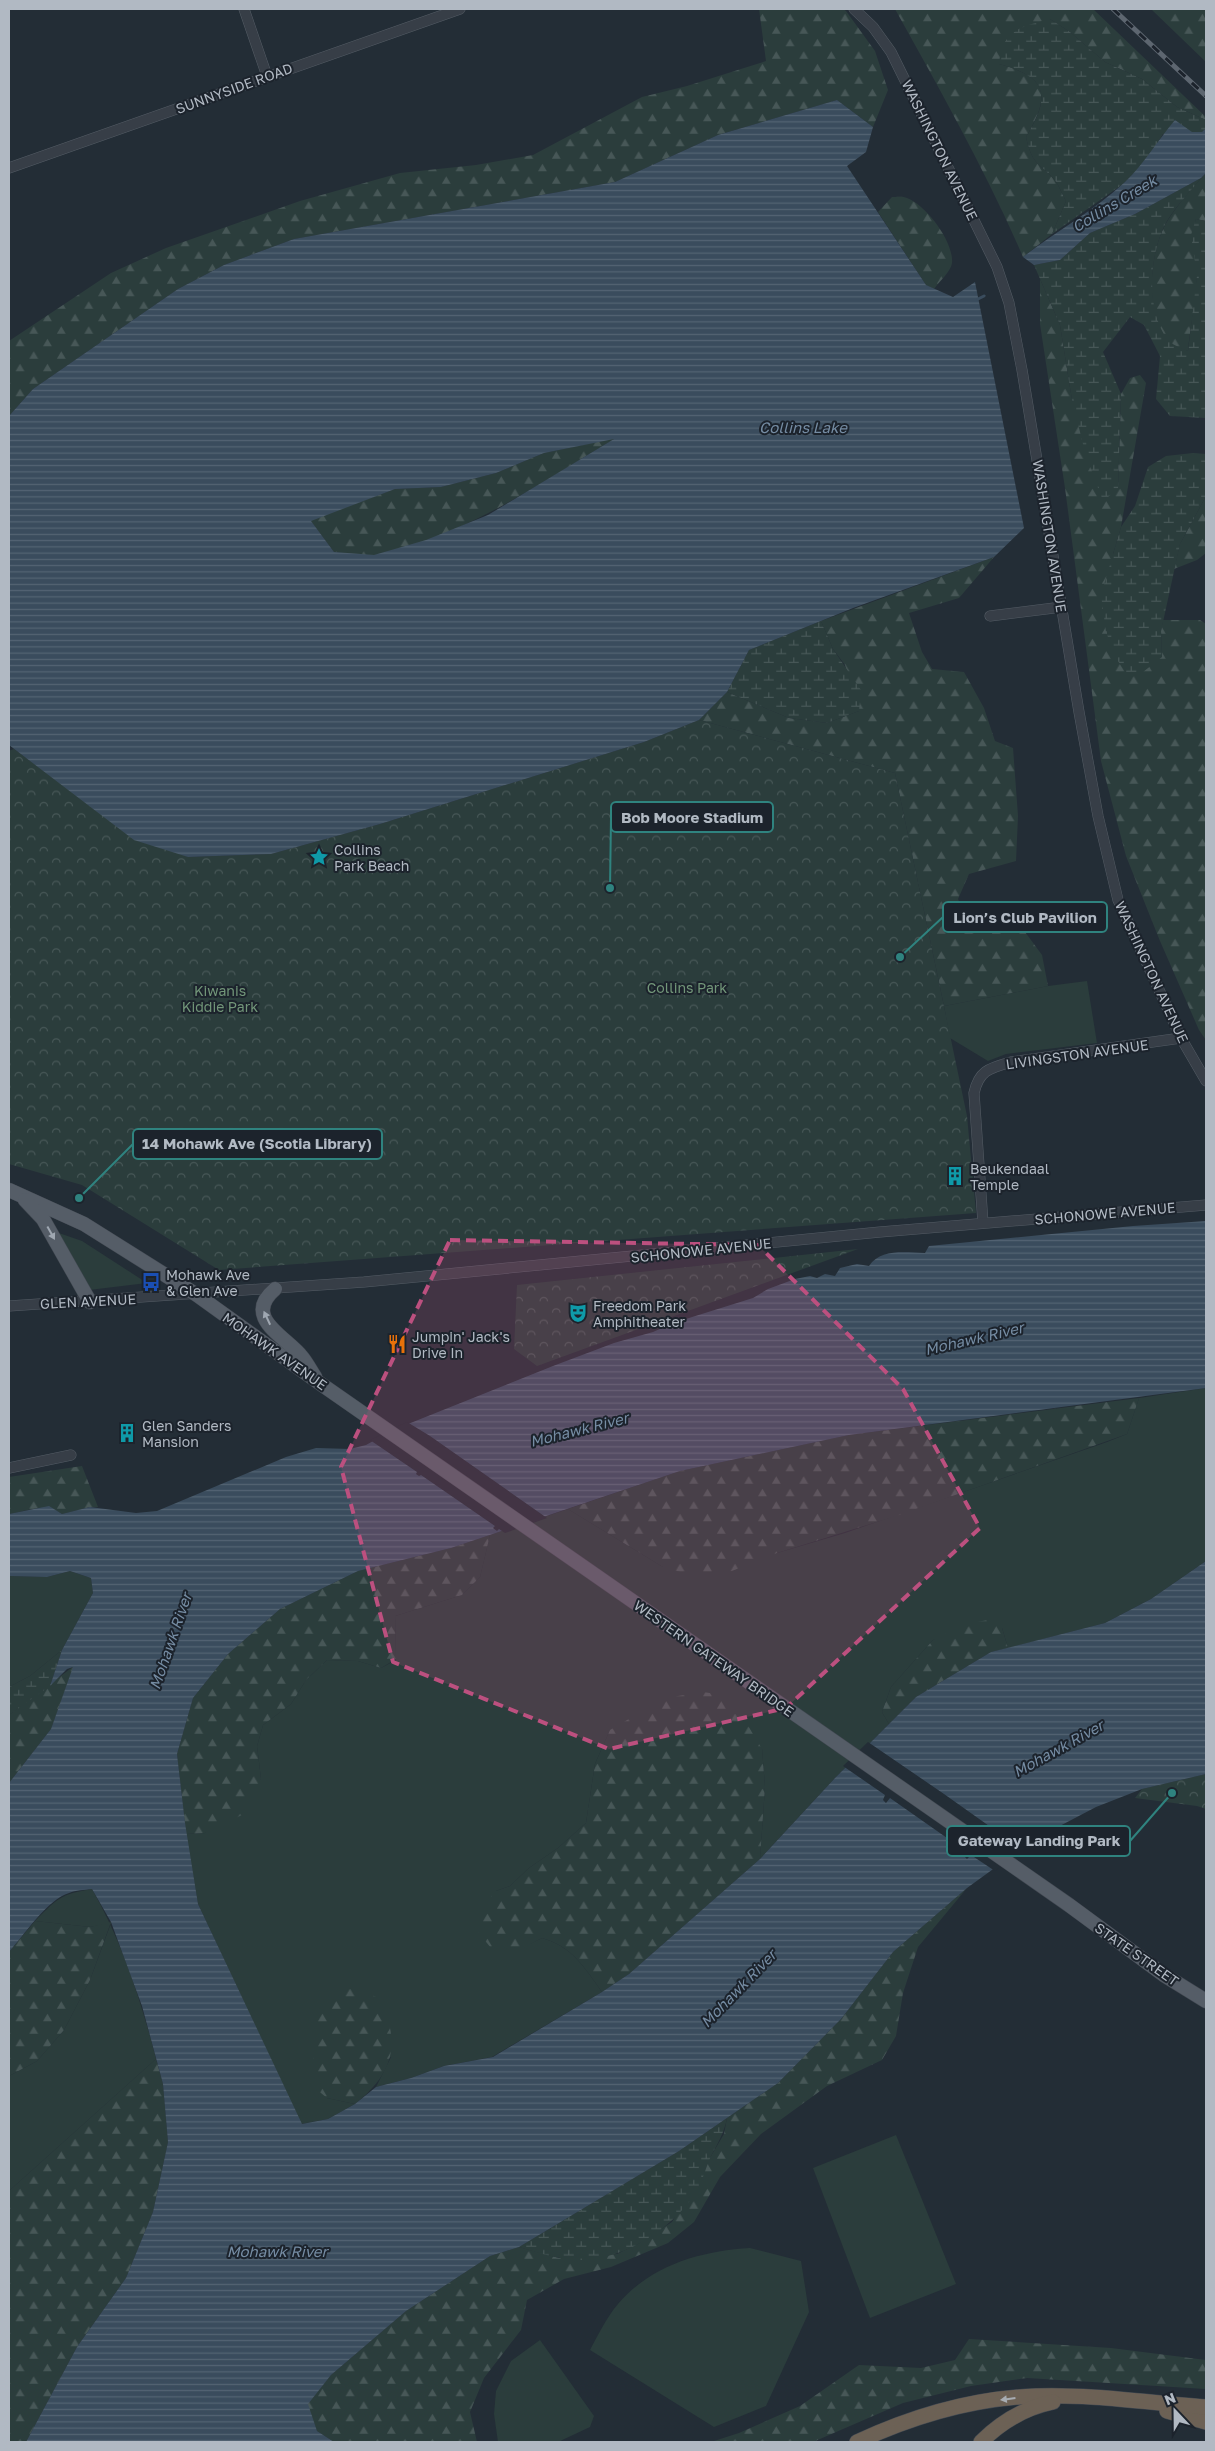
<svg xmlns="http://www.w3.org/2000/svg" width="1215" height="2451" font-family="'Golos Text',sans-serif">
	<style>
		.green { fill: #2b3d3c }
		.forest { fill: url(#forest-firs) }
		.wetland { fill: url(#wetland-marsh) }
		.park { fill: url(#park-crowns) }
		.water { fill: url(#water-rules); fill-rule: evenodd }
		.pier { fill: #232d36 }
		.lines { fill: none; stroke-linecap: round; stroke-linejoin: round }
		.stream { stroke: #3a4c5d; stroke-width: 3 }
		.minor-casing { stroke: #545c65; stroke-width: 11 }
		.major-casing { stroke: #404750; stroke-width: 15 }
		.highway-casing { stroke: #414952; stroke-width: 16 }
		.minor { stroke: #373e47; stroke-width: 10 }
		.major { stroke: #555d67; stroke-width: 14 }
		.highway { stroke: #6c6155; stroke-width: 15 }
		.rail-casing { stroke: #5d6670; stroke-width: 5 }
		.rail { stroke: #1c232c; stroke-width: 3; stroke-dasharray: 9; stroke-linecap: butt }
		.oneway { fill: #9fa7b1 }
		.oneway2 { fill: #a7acb2 }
		.marked { fill: #bc507f; fill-opacity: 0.2; stroke: #bc507f; stroke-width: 4; stroke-dasharray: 10 6; stroke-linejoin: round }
		.labels { text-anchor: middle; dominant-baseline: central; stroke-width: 4; stroke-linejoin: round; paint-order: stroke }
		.street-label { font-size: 14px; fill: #b1b9c3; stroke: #1c232c }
		.poi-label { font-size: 14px; fill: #b1b9c3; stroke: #1c232c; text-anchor: start }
		.park-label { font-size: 14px; fill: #729679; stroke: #1c232c }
		.water-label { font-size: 15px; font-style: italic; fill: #758ca3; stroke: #1c232c }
		.leader { fill: none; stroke: #2f837f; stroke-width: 2 }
		.callout-dot { fill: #2f837f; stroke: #1c232c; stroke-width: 2 }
		.callout { fill: #1c232c; stroke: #2f837f; stroke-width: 2 }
		.callout-label { font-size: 15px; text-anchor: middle; font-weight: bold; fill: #b1b9c3 }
	</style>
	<defs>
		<pattern id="forest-firs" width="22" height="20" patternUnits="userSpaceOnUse" patternTransform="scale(1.25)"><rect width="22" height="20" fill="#2b3d3c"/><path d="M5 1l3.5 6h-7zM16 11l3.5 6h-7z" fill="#475757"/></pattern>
		<pattern id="wetland-marsh" width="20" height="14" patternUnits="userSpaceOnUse" patternTransform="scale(1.25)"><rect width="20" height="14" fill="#2b3d3c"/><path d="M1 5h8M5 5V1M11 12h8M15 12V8" fill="none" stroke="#475757"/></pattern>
		<pattern id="park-crowns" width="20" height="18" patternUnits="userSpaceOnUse" patternTransform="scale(1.25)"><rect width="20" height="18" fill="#2b3d3c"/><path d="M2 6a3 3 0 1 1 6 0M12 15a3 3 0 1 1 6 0" fill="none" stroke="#475757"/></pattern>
		<pattern id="water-rules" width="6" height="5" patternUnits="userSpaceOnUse" patternTransform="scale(1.25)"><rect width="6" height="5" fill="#3a4c5d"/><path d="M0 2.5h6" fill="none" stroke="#546473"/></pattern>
	</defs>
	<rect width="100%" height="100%" fill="#232d36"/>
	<g class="green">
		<polygon points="1087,981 1097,1043 1006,1054 988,1061 950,1038 944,1006 1048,986"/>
		<polygon points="56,1232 82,1241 147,1283 89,1290"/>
		<path d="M1206,1388V1561L1151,1599L1105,1623L1008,1648L1002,1628L933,1640L891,1687L882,1712L889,1724L835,1778L760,1859L765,1787L762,1749L610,1730L595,1764L586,1823L558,1848L529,1868L510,1886L496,1891L519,1949L542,1938C572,1946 585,1968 602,1992L492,2057L444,2066L411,2078L376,2087L391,2057L327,2098L355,2104L328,2119L301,2124L198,1904L186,1834L205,1833L261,1779L257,1746L263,1725L291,1704L306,1680L327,1660L358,1661L381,1668L396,1660L395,1616L462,1595L480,1577L490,1535L568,1509L663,1567L777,1553L845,1533L1107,1442L1127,1434L1139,1398Z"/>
		<polygon points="70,1571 91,1578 93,1593 62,1650 30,1676 9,1687 9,1576 47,1577"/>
		<path d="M92,1889C122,1942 141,2000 156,2059L9,2191V2076L37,2061L64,2030L90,1980L111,1923L90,1927L35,1921C57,1899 60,1894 92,1889Z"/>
		<polygon points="896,2135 956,2284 870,2318 813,2168"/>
		<path d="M750,2248L801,2261L809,2312L766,2406L714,2427L590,2350C598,2335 607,2317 618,2304C651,2265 701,2251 750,2248Z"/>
		<polygon points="540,2340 594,2416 590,2427 558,2442 498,2442 494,2414 496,2391 511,2361"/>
	</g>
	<g class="forest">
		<polygon points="759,9 843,9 846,11 875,51 888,90 873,127 837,100 718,135 615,182 294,239 224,265 178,289 33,389 9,416 9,341 111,273 166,248 300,201 400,173 476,165 533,155 642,97 687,86 766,61"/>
		<path d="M895,9H1093L1206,117V120L1177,107L1142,79L1105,62L1070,32L1050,19L999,64C1048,77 1051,95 1026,137C1032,164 1037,161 1054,179C1059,185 1062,194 1066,201L1052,234L1023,257C986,171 940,90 895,9Z"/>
		<polygon points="1151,9 1206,9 1206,62"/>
		<path d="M1206,173V221L1196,219C1188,245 1198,253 1197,277C1196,302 1190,327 1188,351C1182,349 1172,346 1168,341C1144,313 1149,250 1168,220C1178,204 1193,187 1206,173Z"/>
		<path d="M892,197C896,197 903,196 907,198C926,205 954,242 952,263C951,271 939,282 934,289L926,285L878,212Z"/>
		<polygon points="1040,279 1060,325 1072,400 1118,489 1121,394 1130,378 1140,375 1146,383 1121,527 1113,554 1162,657 1161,631 1163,620 1200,620 1206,624 1206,1040 1199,1030 1160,941 1126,856 1101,761 1065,488 1040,324"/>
		<path d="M616,438C540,483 464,537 376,555C364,557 347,553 334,552L310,520L395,489L441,487L496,473L544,453Z"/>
		<polygon points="1206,496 1206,553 1197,560 1174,569 1180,544"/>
		<polygon points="994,557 959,598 909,613 922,652 932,669 964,672 984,708 995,741 1013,748 1018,816 1016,861 969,874 958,899 969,924 1025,932 1042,955 1048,986 944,1006 895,773 699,720 727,692 789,718 827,723 859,711 845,665 833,649 821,621"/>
		<polygon points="1139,1398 1127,1434 896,1516 777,1553 709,1580 663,1567 568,1509 680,1471 849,1435"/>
		<path d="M82,1466L98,1507H90L62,1514C46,1502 27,1511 9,1514V1477Z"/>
		<polygon points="490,1535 480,1577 462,1595 395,1616 396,1659 381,1668 358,1661 327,1660 306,1680 291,1704 263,1725 257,1746 261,1779 242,1815 205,1833 186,1834 177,1754 193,1698 228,1654 280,1609 358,1571 451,1548"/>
		<polygon points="988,1620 1002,1628 1008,1648 991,1652 916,1697 889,1724 882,1712 891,1687 933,1640 966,1624"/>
		<polygon points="74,1666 51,1729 9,1783 9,1715"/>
		<path d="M703,1692L716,1694L749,1727L762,1749L765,1787L760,1859L629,1974L602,1992C585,1968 572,1946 542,1938L519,1950L491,1948L478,1932L482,1907L496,1891L510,1886L529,1868L558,1848L586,1823L595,1764L610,1730L646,1709L678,1696Z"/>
		<polygon points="967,1888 918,1947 903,1993 896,2036 882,2060 827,2086 761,2134 720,2177 694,2222 668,2243 611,2267 564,2279 527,2300 521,2330 484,2378 470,2412 477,2442 334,2442 317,2431 307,2404 331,2375 406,2311 490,2256 519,2247 559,2258 617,2254 638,2244 672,2222 724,2134 727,2118 778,2083 841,2019 893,1952"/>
		<polygon points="35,1921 90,1927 111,1922 90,1980 64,2030 37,2061 9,2076 9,1952"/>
		<path d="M353,1988L379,1998C383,2008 388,2018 390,2028C397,2061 380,2084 355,2104L327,2098L315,2088L313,2055L320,2001L332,1994Z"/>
		<polygon points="156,2059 163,2084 168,2142 153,2212 126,2278 77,2347 26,2442 9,2442 9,2191"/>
		<polygon points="969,2339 1111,2348 1206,2360 1206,2389 1027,2378 971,2386 903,2403 813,2442 711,2442 739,2433 800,2406 859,2365 921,2368 955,2360"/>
	</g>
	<g class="wetland">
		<path d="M1050,19L1070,32L1105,62L1142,79L1177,107L1206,120V128L1202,132L1163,134L1147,160L1123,184L1052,234L1066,201C1062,194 1059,185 1054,179C1037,161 1032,164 1026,137C1051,96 1048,77 999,64C1002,30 1020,27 1050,19Z"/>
		<path d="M1201,178C1190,192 1176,206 1167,221C1149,253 1145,310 1168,340C1172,345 1182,348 1188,351L1197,276L1191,235L1196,219L1206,221V418L1170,416L1156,399L1160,356L1144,325L1130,317L1103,352L1121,394L1118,489L1103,501L1086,456L1072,400L1060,325L1034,265L1060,260L1090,233L1135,214Z"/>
		<polygon points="1193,453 1206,454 1206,496 1180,544 1161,631 1162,657 1143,672 1127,675 1116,658 1106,632 1101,595 1121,527 1135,506 1148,467 1166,456"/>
		<polygon points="821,621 833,649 861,690 859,711 827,723 789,718 727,692 749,650"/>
		<polygon points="62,1650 50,1686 9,1715 9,1687 30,1676"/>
		<path d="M727,2118C724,2133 718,2143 711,2156C705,2169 702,2184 694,2195C672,2227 634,2253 594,2259C569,2263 543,2254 519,2247L679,2151Z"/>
	</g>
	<g class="park">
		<polygon points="699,720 895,773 967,1116 976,1213 219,1270 82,1185 9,1164 9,751 14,749 74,793 188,857 271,854 380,824 644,742"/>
		<polygon points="858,1249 537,1366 514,1349 517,1285"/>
		<polygon points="1206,1774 1206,1809 1197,1806 1135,1798 1142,1789"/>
	</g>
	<g class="water">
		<path d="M837,100L873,127L866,152L847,166L926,285L953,297L975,282L1024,528L994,557L853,608L749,650L727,692L699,720L644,742L380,824L271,854L188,857L134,840L9,745V416L33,389L178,289L224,265L294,239L615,182L718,135ZM614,439L488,515L426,540L374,555L334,552L311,521L395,489L441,487L496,473L544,453Z"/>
		<path d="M1175,120L1192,132H1202L1206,128V173L1201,178L1135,214L1090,233L1060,260L1034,265L1023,257C1056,231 1094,211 1125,182C1145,163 1157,141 1175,120Z"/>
		<path d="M1206,1221V1388L849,1435L680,1471L451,1548L358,1571L280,1609L228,1654L193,1698L177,1754L185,1823L198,1904L302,2124L328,2119L355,2104L376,2087L411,2078L444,2066L493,2057L602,1992L629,1974L760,1859L835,1778L916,1697L991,1652L1105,1623L1151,1599L1206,1561V1774L1142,1789L1096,1807L1033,1840L967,1888L893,1952L841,2019L778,2083L679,2151L519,2247L490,2256L406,2311L331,2375L308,2404L317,2431L334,2442H26L77,2347L126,2278L153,2212L168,2142L163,2084L142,2006L111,1922L92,1889C84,1890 76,1890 69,1893C48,1899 23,1936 9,1952V1783L51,1729L73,1667L67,1669L50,1686L62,1650L93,1593L91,1578L70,1571L47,1577L9,1576V1514L49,1506L62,1514L90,1507L136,1513L157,1511L286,1457L316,1448L350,1449L366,1445L393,1430L553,1366L614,1343L653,1332L673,1323L753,1298L768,1289L795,1279L810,1276L817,1278L825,1274L835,1276L840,1268L857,1264L869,1266C881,1248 906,1253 925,1253L929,1246L1133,1226Z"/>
	</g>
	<g class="pier">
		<polygon points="407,1422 430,1436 547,1518 505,1533 499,1529 497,1531 493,1528 495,1526 421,1475 419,1476 416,1474 417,1472 370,1440"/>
		<polygon points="868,1742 944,1794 1023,1850 995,1871 971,1855 967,1859 964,1856 967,1852 890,1798 886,1803 883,1800 885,1795 843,1766"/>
	</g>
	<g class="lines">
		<polyline class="stream" points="978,299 984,296"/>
		<g class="minor-casing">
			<g id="minor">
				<polyline points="244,9 267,76"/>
				<polyline points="854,9 873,27 891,52 997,267 1009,303 1022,370 1079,712 1098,816 1118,900 1181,1038 1206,1081"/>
				<polyline points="9,168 460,9"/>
				<polyline points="990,616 1062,607"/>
				<path d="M983,1223L974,1093C979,1070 990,1068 1011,1062L1181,1038"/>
				<polyline points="9,1306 364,1282 880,1232 1206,1205"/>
				<polyline points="9,1468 71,1455"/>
			</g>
		</g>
		<g class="major-casing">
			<g id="major">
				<polyline points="9,1190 84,1224 197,1295 318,1382 1069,1905 1164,1975 1206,2001"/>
				<polyline points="25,1200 43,1219 90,1302"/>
				<path d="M275,1289C241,1318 287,1337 302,1357C307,1363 311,1371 315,1377"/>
			</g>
		</g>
		<g class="highway-casing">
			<g id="highway">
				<polyline points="1167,2411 1206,2422"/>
				<path d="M857,2442C913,2416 974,2398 1036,2396C1090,2394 1151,2403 1206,2407"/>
				<path d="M981,2442C1002,2421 1024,2408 1053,2402"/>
			</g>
		</g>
		<use href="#minor" class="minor"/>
		<use href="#major" class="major"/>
		<use href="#highway" class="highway"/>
		<g class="rail-casing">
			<polyline id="rail" points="1113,9 1206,96"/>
		</g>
		<use href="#rail" class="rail"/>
	</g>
	<defs><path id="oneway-solid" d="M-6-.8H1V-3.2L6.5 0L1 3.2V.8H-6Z" transform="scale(1.25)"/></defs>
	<g class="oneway">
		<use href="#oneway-solid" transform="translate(51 1233) rotate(61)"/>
		<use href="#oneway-solid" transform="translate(267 1318) rotate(-115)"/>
	</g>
	<use class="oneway2" href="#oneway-solid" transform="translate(1008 2399) rotate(173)"/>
	<path class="marked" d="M450,1240L758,1245L903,1389L980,1528L786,1708L609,1749L393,1662L341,1467Z"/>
	<defs>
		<g id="sight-bare" transform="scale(1.5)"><path d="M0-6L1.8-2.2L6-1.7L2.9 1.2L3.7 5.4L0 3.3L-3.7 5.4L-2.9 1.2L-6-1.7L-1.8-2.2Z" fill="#0f9aa8" stroke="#1c232c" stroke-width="2.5" paint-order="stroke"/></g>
		<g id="building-bare" transform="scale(1.5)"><path d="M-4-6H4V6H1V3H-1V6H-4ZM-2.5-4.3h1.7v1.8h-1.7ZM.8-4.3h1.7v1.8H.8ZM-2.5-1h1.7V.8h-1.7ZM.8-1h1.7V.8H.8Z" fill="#0f9aa8" stroke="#1c232c" stroke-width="2.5" paint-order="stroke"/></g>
		<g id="bus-bare" transform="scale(1.5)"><path d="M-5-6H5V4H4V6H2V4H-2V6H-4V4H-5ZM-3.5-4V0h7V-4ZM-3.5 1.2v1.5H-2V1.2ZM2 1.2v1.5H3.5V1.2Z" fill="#1a4fb4" stroke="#1c232c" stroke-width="2.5" paint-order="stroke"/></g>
		<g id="theatre-bare" transform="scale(1.5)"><path d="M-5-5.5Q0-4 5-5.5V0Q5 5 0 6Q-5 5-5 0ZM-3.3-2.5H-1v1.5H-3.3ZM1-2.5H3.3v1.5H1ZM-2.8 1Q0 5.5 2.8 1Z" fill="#0f9aa8" stroke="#1c232c" stroke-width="2.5" paint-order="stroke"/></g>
		<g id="restaurant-bare" transform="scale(1.5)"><path d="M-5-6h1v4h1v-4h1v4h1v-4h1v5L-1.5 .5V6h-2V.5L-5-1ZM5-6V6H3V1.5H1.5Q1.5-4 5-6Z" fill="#e8710a" stroke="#1c232c" stroke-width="2.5" paint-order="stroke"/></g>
	</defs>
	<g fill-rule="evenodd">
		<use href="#sight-bare" x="319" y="857"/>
		<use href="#building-bare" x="955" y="1176"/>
		<use href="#bus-bare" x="151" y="1282"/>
		<use href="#theatre-bare" x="578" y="1313"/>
		<use href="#restaurant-bare" x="397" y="1344"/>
		<use href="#building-bare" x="127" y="1433"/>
	</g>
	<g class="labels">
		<g class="street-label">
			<text transform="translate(234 88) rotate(-20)">SUNNYSIDE ROAD</text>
			<text transform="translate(940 150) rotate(64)">WASHINGTON AVENUE</text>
			<text transform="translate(1050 536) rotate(81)">WASHINGTON AVENUE</text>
			<text transform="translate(1152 972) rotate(65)">WASHINGTON AVENUE</text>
			<text transform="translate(1077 1054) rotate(-8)">LIVINGSTON AVENUE</text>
			<text transform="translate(1105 1213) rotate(-5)">SCHONOWE AVENUE</text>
			<text transform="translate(701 1250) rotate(-6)">SCHONOWE AVENUE</text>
			<text transform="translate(88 1301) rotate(-3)">GLEN AVENUE</text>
			<text transform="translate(275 1351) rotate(35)">MOHAWK AVENUE</text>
			<text transform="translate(714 1658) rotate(35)">WESTERN GATEWAY BRIDGE</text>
			<text transform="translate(1137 1954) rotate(35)">STATE STREET</text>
		</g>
		<g class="poi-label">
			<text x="334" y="849">Collins<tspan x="334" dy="16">Park Beach</tspan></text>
			<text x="970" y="1168">Beukendaal<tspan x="970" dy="16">Temple</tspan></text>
			<text x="166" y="1274">Mohawk Ave<tspan x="166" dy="16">&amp; Glen Ave</tspan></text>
			<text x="593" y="1305">Freedom Park<tspan x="593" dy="16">Amphitheater</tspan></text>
			<text x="412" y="1336">Jumpin' Jack's<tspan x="412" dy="16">Drive In</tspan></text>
			<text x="142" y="1425">Glen Sanders<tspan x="142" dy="16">Mansion</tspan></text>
		</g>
		<g class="park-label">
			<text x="687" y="987">Collins Park</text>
			<text x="220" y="990">Kiwanis<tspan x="220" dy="16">Kiddie Park</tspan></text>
		</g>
		<g class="water-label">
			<text transform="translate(1114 203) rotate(-31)">Collins Creek</text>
			<text x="803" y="427">Collins Lake</text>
			<text transform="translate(974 1338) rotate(-13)">Mohawk River</text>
			<text transform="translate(579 1429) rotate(-14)">Mohawk River</text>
			<text transform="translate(170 1641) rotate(-71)">Mohawk River</text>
			<text transform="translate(1058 1748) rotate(-29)">Mohawk River</text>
			<text transform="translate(738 1988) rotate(-46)">Mohawk River</text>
			<text x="277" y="2251">Mohawk River</text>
		</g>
	</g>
	<path class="leader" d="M610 888L611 817M900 957L943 917M79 1198L133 1144M1172 1793L1130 1841"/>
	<g class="callout-dot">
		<circle cx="610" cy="888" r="5"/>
		<circle cx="900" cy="957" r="5"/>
		<circle cx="79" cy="1198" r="5"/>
		<circle cx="1172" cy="1793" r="5"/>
	</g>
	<g class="callout">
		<rect x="611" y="802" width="162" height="30" rx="5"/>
		<rect x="943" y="902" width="164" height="30" rx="5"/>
		<rect x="133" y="1129" width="249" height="30" rx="5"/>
		<rect x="947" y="1826" width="183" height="30" rx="5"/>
	</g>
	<g class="callout-label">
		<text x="692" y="823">Bob Moore Stadium</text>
		<text x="1025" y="923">Lion’s Club Pavilion</text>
		<text x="257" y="1149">14 Mohawk Ave (Scotia Library)</text>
		<text x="1039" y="1846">Gateway Landing Park</text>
	</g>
	<rect width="1215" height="2451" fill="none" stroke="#b1b9c3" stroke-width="20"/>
	<g transform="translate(1175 2411) rotate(338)" stroke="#1c232c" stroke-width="4" paint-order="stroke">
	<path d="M0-4L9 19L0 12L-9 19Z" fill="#b1b9c3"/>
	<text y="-8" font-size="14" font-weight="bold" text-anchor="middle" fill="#b1b9c3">N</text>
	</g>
</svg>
